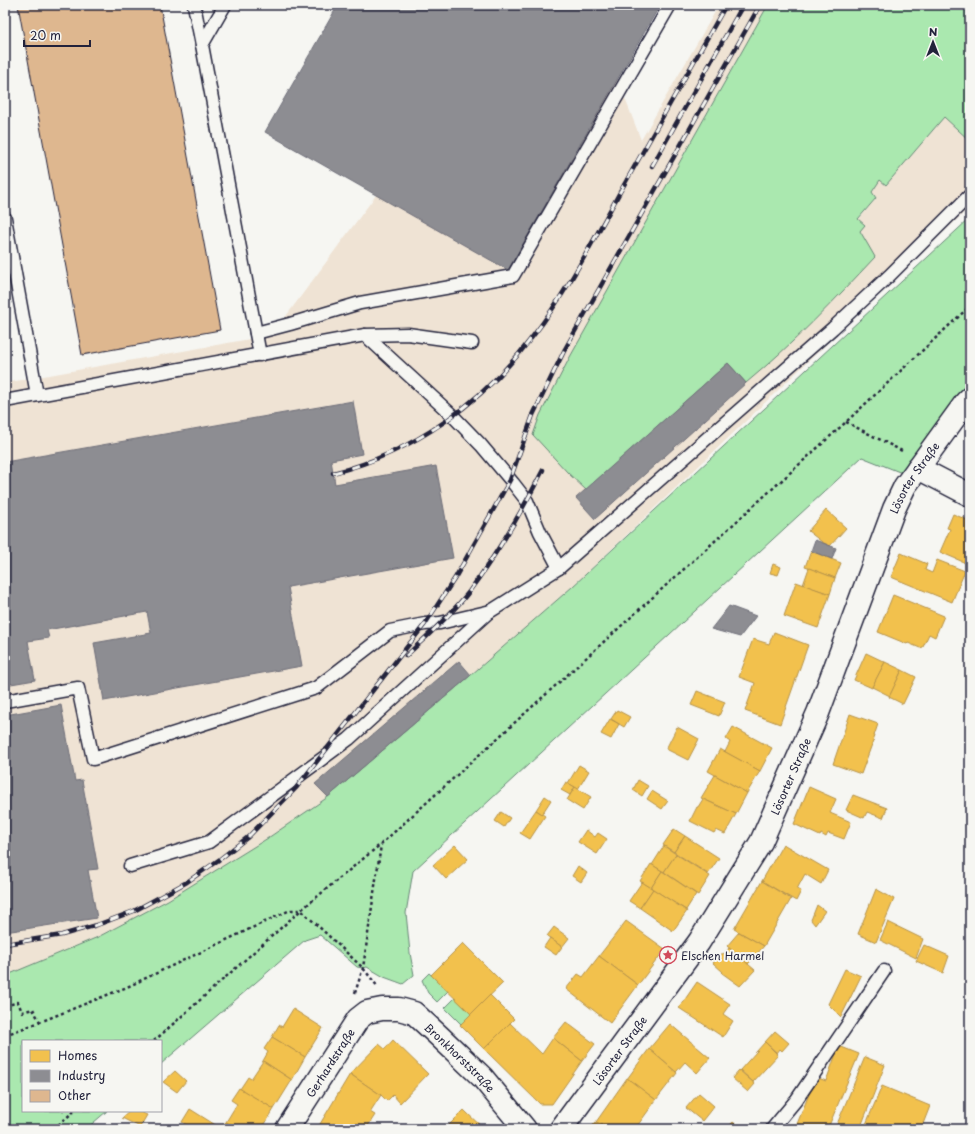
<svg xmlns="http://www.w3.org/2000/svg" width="975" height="1134" font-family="'Playpen Sans',sans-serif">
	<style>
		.built { fill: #efe3d4 }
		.green { fill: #aae8af; stroke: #668575 }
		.homes { fill: #f2c14e; stroke: #b49148 }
		.industry { fill: #8d8d92; stroke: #6d6d78 }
		.building { fill: #deb78f; stroke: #22223b }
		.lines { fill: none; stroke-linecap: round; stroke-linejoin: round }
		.service-casing { stroke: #22223b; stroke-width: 15 }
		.minor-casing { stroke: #22223b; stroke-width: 25 }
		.path { stroke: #22223b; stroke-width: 2.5; stroke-dasharray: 3 3; stroke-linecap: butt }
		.service { stroke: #f6f6f2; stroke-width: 12 }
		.minor { stroke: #f6f6f2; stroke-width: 22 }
		.rail-casing { stroke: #22223b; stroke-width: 4.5 }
		.rail { stroke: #f6f6f2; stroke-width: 3; stroke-dasharray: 9; stroke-linecap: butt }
		.labels { text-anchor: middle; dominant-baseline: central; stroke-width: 4; stroke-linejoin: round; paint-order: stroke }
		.street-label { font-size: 11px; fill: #22223b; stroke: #f6f6f2 }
		.poi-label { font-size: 11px; fill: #22223b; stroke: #f6f6f2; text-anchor: start }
	</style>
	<rect width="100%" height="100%" fill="#f6f6f2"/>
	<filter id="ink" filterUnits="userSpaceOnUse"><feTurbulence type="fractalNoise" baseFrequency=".025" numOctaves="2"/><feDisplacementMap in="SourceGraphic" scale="8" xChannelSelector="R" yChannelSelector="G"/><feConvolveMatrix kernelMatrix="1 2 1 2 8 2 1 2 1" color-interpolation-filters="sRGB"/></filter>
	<g filter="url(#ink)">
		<polygon class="built" points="719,5 768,5 662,193 858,220 876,198 872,192 880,180 886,185 944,117 970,141 970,207 572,587 471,675 328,797 268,838 168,900 98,937 5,976 5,383 272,335 388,179 606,49 641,140"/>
		<g class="green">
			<path d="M768,5H970V141L944,117L886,185L880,180L872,192L876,198L858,219L865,225L860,231L875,257C834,301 793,344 746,383L728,363L586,490L568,473L533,435L540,415L570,357Z"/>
			<polygon points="970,218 970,386 933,429 902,473 862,457 413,871 406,913 410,953 414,975 403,984 384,977 367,967 363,968 357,967 320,935 305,940 161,1064 161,1041 23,1041 23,1111 107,1111 86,1129 5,1129 5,976 98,937 168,900 268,838 328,797 471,675 572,587"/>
			<polygon points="429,973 448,991 437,1002 428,993 422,980"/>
			<polygon points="455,998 471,1014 461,1024 445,1008"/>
		</g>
		<g class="homes">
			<polygon points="826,510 846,528 830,546 822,542 808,531"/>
			<polygon points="953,514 970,521 970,559 968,564 940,552 950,529 947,528"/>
			<polygon points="811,551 841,563 835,578 805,567"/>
			<polygon points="901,553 927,564 925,570 932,573 937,560 965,571 952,602 891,577"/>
			<polygon points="773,564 781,567 778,575 770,573"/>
			<polygon points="809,568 835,578 830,594 803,585"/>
			<polygon points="796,582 830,594 818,628 784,616"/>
			<polygon points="893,595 944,616 935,637 929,634 923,647 920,648 908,643 907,644 878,632"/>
			<polygon points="774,632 808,645 780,724 745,711 755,683 739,677 753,639 769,644"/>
			<polygon points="866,653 885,662 872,688 854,680"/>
			<polygon points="885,662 902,670 890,696 872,687"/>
			<polygon points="902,670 916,677 903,704 889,697"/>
			<polygon points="697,691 725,702 719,716 691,705"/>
			<polygon points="617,710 630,717 624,727 611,719"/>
			<polygon points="850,714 878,724 874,736 875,736 861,774 833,764"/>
			<polygon points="610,719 619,724 611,739 601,734"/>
			<polygon points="677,727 699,739 688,760 666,749"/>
			<polygon points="733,727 772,748 760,771 725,752 730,742 726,739"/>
			<polygon points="720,749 760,771 747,793 708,771"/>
			<polygon points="579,765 589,771 578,789 568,783"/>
			<polygon points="715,775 747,793 736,814 701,798"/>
			<polygon points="638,780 648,786 642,796 633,790"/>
			<polygon points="566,782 575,787 570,795 561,790"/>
			<polygon points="575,787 591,797 583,810 567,800"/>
			<polygon points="809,787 836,799 830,813 851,822 844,839 828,833 826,837 821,834 820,836 794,824"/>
			<polygon points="652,791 668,801 662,809 647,799"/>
			<polygon points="853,795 887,808 883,818 867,812 864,818 846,810"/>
			<polygon points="545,796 551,800 542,814 536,810"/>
			<polygon points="703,799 736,814 725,834 716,830 714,833 690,821 697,807 698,807"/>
			<polygon points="536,810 545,816 530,839 520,833"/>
			<polygon points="501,812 510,818 504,827 495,821"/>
			<polygon points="674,829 685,836 674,852 663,845"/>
			<polygon points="586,830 595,837 598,833 607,839 597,854 578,842"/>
			<polygon points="685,836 719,858 708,874 674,852"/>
			<polygon points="783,844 828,870 821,884 805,874 797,889 801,891 796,901 762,881"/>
			<polygon points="455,845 468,859 446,879 433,865"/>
			<polygon points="664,846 676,854 664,872 652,865"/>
			<polygon points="676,854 710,876 698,895 664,872"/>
			<polygon points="651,864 662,871 651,888 640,881"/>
			<polygon points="578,866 587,873 581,882 572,876"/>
			<polygon points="662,871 696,894 686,910 651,888"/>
			<polygon points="762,881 791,899 764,946 734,929"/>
			<polygon points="642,882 653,889 640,908 629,901"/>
			<polygon points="653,889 687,911 673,931 640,908"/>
			<polygon points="876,889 894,899 876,942 858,934"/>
			<polygon points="817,905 825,911 815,925 811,920"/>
			<polygon points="626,921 665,949 638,985 599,956"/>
			<polygon points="888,922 923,939 916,958 880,940"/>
			<polygon points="554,927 569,938 562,947 547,936"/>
			<polygon points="739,932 764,946 748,964 727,946"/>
			<polygon points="550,938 562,947 556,955 544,947"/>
			<polygon points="463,943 503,983 471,1014 431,975"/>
			<polygon points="924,945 949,956 943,973 916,961"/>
			<polygon points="729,948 755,970 740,986 722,973 723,972 713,963 719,955 725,953"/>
			<polygon points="599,956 638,985 610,1023 566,989 578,974 583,977"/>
			<polygon points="845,969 861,976 841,1017 828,1004"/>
			<polygon points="697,982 730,1004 723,1014 733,1021 723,1037 679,1008"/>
			<polygon points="490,995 514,1019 484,1049 460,1025"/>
			<polygon points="293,1009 323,1028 305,1057 272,1037 279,1025 282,1027"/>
			<polygon points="566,1022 595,1044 582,1061 553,1038"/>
			<polygon points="510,1023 542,1054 553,1038 582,1061 552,1104 540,1104 484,1049"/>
			<polygon points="670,1024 710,1058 697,1073 685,1062 676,1072 649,1049"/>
			<polygon points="775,1031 789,1043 782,1051 780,1049 777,1053 765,1042"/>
			<polygon points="272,1037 305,1057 292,1080 263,1061 268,1052 264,1049"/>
			<polygon points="393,1040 428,1074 400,1103 393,1095 387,1101 381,1095 350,1074 379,1044 385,1049"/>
			<polygon points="765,1042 778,1055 753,1082 740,1070"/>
			<polygon points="839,1046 859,1054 828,1128 831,1129 795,1129 816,1077 826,1081"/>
			<polygon points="649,1049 677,1073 656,1100 627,1079"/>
			<polygon points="865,1057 885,1065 860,1129 835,1129"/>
			<polygon points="263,1061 292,1080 274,1109 240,1089 248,1077 251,1079"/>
			<polygon points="739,1070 755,1084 748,1092 732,1078"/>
			<polygon points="175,1071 186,1081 177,1092 163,1082"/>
			<polygon points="350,1074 381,1095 370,1112 375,1115 366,1129 317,1129"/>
			<polygon points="627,1078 656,1100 635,1129 611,1129 596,1122"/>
			<polygon points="882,1086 930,1106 921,1129 864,1129"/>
			<polygon points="239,1088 274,1109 262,1129 238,1129 226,1122 237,1104 231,1100"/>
			<polygon points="699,1093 714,1106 702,1121 686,1108"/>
			<polygon points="190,1109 217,1126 215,1129 193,1129 182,1122"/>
			<polygon points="464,1110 467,1113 484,1129 445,1129"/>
			<polygon points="130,1111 138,1111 147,1115 140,1127 122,1118"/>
			<polygon points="226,1122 238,1129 215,1129 217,1126 221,1128"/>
			<polygon points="596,1122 611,1129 590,1129"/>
			<polygon points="733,1122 741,1129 726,1129"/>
		</g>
		<g class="industry">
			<polygon points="338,5 660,5 508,270 265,132"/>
			<polygon points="728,363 746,383 595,519 576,498"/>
			<polygon points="353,401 362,454 331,460 335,484 436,466 453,558 288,587 302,666 104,701 94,643 151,633 147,612 47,630 49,638 28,641 35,680 5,685 5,462"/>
			<polygon points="815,540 836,548 832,559 811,551"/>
			<polygon points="729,606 756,616 740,637 711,629"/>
			<polygon points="459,661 471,675 328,797 315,784"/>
			<polygon points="61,705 75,781 82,780 98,869 88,870 97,918 5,932 5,715"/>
		</g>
		<polygon class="building" points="18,5 160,5 220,330 82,355"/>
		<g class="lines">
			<g class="service-casing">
				<g id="service">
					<polyline points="194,5 202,45"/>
					<polyline points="225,5 202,45 260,355"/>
					<polyline points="5,218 37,395"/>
					<polyline points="256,333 290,324 360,303 513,276 670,5"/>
					<polyline points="365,335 453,416 481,445 513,483 527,501 540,532 559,568"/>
					<polyline points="5,401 365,335 408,334 472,343"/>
					<polyline points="5,701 78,688 93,759 316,688 390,631 425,624 440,623 491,611 559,568 833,328 889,276 970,195"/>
					<polyline points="130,866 209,842 349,739 490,611"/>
					<polyline points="772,1129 797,1099 884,971"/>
				</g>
			</g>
			<g class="minor-casing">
				<g id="minor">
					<polyline points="918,468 970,495"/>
					<path id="s1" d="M287,1129L358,1019L367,1012L382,1009H399L414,1013L439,1036L482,1077L525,1129"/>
					<path id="s2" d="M561,1129L699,942L761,842L818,713L894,509L905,486L966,402L970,398"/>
				</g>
			</g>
			<g class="path">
				<polyline points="846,422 902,451"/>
				<polyline points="355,993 363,968 381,845"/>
				<polyline points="5,1006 18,1002 22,1012 33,1009 40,1022"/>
				<polyline points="5,1035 40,1022 127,987 290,910 301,910 363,968 378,987"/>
				<polyline points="154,1041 301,910 381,844 846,422 970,306"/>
				<polyline points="54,1129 74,1111"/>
			</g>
			<use href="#service" class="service"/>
			<use href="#minor" class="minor"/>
			<g class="rail-casing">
				<g id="rail">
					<polyline points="652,166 743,5"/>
					<path d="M333,473C413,453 484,402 533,336C567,292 593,241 620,192C655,130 691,67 726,5"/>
					<path d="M406,656C427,636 450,616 468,593C497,554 521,513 543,470"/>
					<polyline points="5,944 62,935 97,925 134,911 187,882 220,859 248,837 296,788 425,624 455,578 510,480 533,415 565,349 760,5"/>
				</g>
			</g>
			<use href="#rail" class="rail"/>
		</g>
	</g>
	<defs>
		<g id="sight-ring" transform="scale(0.9)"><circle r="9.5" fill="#f6f6f2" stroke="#d1495b" stroke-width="1.5"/><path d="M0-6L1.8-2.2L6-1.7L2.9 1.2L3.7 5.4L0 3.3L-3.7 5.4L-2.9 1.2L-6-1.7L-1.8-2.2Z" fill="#d1495b"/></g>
	</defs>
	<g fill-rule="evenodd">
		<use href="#sight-ring" x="668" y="955"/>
	</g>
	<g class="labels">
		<g class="street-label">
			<text stroke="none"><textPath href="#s2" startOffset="746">Lösorter Straße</textPath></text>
			<text stroke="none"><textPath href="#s2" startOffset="422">Lösorter Straße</textPath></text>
			<text stroke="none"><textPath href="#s2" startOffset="98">Lösorter Straße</textPath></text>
			<text stroke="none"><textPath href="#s1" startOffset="254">Bronkhorststraße</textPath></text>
			<text stroke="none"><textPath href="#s1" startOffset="79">Gerhardstraße</textPath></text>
		</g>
		<g class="poi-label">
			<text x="681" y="955">Elschen Harmel</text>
		</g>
	</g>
	<rect width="975" height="1134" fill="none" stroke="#f6f6f2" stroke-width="20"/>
	<rect x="10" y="10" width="955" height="1114" fill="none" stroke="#22223b" stroke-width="1.5" filter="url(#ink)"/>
	<rect x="22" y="1040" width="140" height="72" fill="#f6f6f2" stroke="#a1a1a9"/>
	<rect x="30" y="1050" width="20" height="12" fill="#f2c14e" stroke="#a1a1a9"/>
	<text x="58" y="1060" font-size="12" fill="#22223b">Homes</text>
	<rect x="30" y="1070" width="20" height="12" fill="#8d8d92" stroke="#a1a1a9"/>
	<text x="58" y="1080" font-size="12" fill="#22223b">Industry</text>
	<rect x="30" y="1090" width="20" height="12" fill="#deb78f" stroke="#a1a1a9"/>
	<text x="58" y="1100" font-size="12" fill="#22223b">Other</text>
	<g transform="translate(933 42)" stroke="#f6f6f2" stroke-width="3" paint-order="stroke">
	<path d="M0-3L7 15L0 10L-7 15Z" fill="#22223b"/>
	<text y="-6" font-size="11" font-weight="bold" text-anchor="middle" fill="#22223b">N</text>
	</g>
	<path d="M24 40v6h66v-6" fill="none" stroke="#22223b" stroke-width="2"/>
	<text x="30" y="40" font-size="12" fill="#22223b" stroke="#f6f6f2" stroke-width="3" paint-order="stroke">20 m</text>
</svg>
